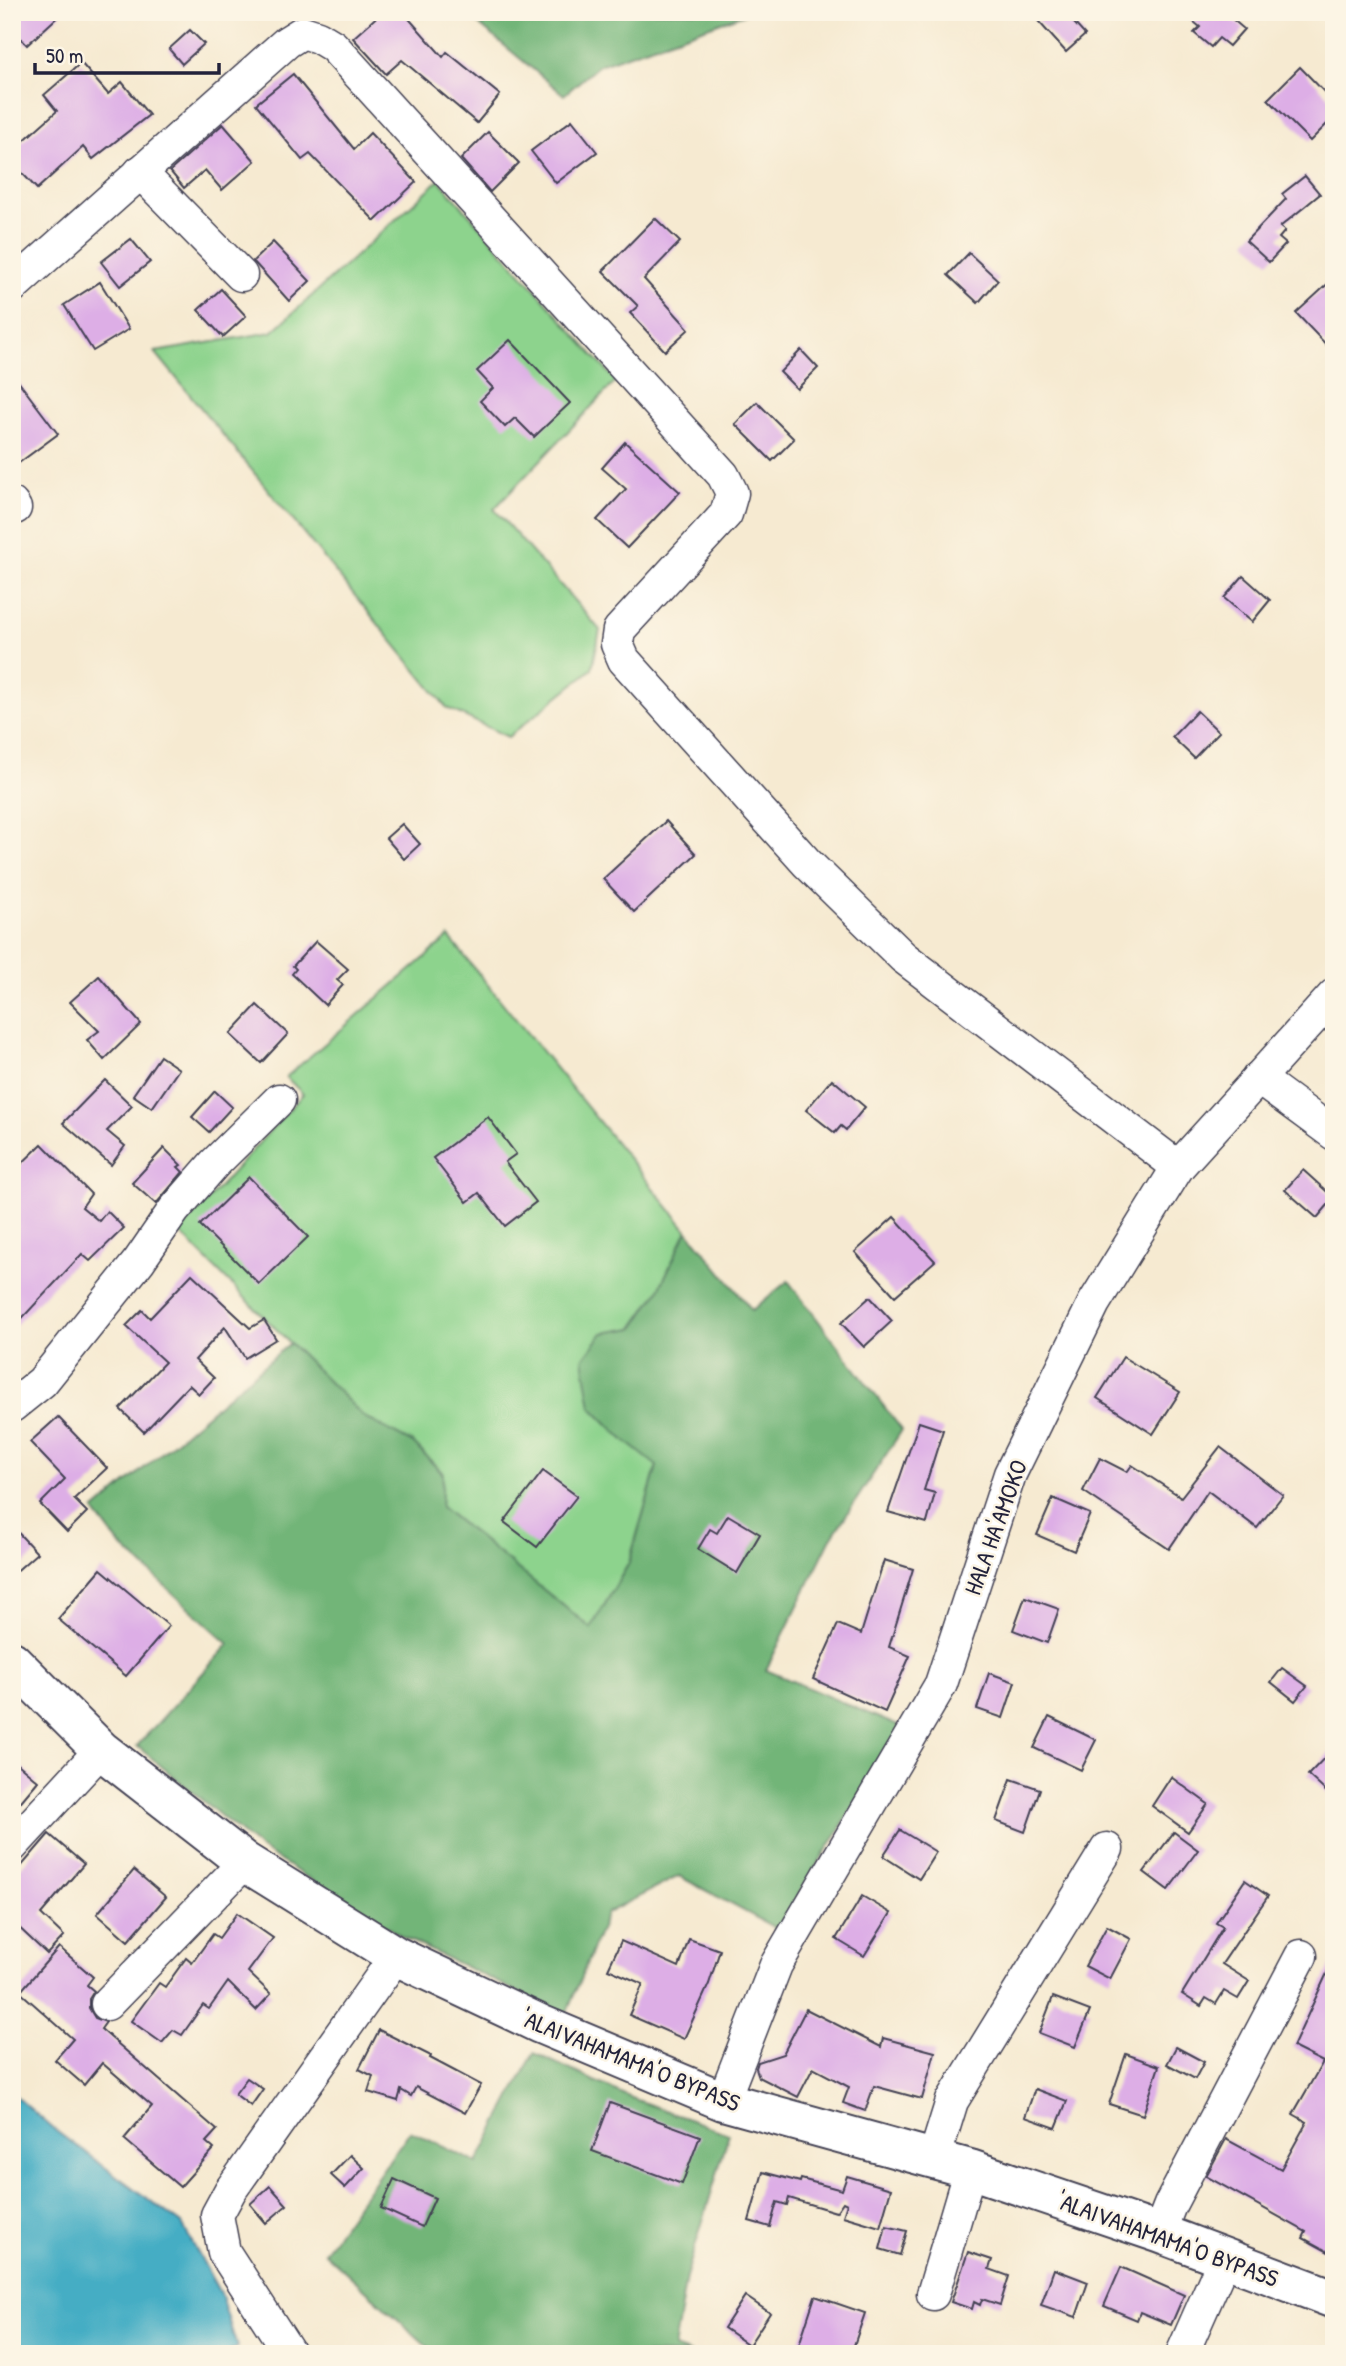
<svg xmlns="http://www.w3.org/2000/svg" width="1346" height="2366" font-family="'Patrick Hand',sans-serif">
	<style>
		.green { fill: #8dd38d; stroke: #587a64; stroke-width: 2 }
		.forest { fill: #72b578; stroke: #4a6c5a; stroke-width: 2 }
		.water { fill: #44adc4; stroke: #336880; stroke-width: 2 }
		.building { fill: #ddaee6 }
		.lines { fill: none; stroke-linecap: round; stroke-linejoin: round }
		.minor-casing { stroke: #424052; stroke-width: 35 }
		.major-casing { stroke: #424052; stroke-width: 42 }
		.minor { stroke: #fff; stroke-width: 32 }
		.major { stroke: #fff; stroke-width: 38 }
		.labels { text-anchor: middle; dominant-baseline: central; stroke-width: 5; stroke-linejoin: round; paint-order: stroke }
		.street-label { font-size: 24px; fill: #22223b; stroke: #fcf5e5 }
	</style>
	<rect width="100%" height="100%" fill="#fcf5e5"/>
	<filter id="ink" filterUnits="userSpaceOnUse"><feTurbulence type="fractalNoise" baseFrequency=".0143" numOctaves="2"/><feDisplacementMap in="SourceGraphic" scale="14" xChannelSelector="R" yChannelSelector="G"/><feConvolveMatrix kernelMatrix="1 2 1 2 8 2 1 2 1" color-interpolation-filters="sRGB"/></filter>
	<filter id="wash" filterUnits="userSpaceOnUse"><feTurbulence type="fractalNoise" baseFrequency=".00686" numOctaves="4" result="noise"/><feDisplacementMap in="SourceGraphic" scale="28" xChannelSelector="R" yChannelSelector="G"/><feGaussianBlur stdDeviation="1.57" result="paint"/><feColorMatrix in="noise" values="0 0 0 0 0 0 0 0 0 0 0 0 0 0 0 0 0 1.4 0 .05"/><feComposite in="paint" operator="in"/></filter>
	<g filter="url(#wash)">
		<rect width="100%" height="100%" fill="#f6ead1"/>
		<g class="green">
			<polygon points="439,180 616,381 494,509 600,630 592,669 508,737 447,708 155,352 272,332"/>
			<polygon points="449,937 687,1230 658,1292 633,1328 603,1333 591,1407 623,1439 657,1465 629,1563 591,1628 441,1507 443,1473 413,1443 364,1417 179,1232 303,1094 286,1077"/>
		</g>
		<g class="forest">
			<polygon points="464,12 750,12 599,65 564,95"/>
			<polygon points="687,1230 752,1310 788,1281 902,1430 830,1540 766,1670 903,1728 777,1929 679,1876 607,1913 566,2015 405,1938 258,1847 137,1746 229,1644 119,1544 94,1511 290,1343 364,1417 413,1443 443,1474 441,1507 591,1628 629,1563 657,1466 623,1439 591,1407 583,1359 603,1333 634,1328 658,1292"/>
			<polygon points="534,2053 629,2097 729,2134 686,2277 674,2348 691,2354 436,2354 324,2252 410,2131 477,2163"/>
		</g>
		<polygon class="water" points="12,2093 56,2131 182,2224 220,2293 237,2347 228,2354 12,2354"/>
		<g id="blocks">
			<g class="building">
				<polygon points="12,12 63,12 27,45 12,29"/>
				<polygon points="382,12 403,12 443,57 447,52 500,95 477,123 402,60 386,74 353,38"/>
				<polygon points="1030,12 1064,12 1085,35 1066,52"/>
				<polygon points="1182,12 1224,12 1244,29 1229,46 1219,38 1211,47 1194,33 1200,27"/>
				<polygon points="190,30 204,44 182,64 169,49"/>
				<polygon points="81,63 108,94 122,82 149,115 93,159 83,147 37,189 12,162 12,151 57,111 44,95"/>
				<polygon points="1300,67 1334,102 1334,117 1310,141 1268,99"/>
				<polygon points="293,74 354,149 370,133 416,182 375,221 310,154 302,160 256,104"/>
				<polygon points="572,120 597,152 556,183 531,151"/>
				<polygon points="223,124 255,161 222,190 205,170 184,188 170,171"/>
				<polygon points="488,132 519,163 490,192 461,159"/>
				<polygon points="1305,176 1320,194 1280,227 1285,231 1279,238 1286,244 1269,262 1246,241 1286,199 1282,194"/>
				<polygon points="655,218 680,242 644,279 689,329 665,351 630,313 638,306 603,271"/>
				<polygon points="131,239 150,262 120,286 101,262"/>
				<polygon points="273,242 310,281 289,301 253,261"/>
				<polygon points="969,253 998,280 978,303 948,275"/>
				<polygon points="1334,278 1334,353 1296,313"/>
				<polygon points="100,282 129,329 93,351 64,305"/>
				<polygon points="221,289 246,316 223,337 198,310"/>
				<polygon points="510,340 570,403 534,437 515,418 505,427 480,401 493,388 477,371"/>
				<polygon points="801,350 818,368 797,389 780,372"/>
				<polygon points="12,373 58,434 12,468"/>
				<polygon points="757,402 794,439 772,461 735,424"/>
				<polygon points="625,442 680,492 627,548 597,520 626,489 602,468"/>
				<polygon points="1243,576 1270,600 1252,622 1224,598"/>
				<polygon points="1197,711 1219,732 1194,758 1172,737"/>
				<polygon points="666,821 696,854 634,912 603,879"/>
				<polygon points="402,824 420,844 404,859 386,838"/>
				<polygon points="316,941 348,969 337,980 343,985 325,1005 292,974 296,969 293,966"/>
				<polygon points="99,976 141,1024 104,1060 87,1040 99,1031 70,1002"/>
				<polygon points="257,1005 288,1034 261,1063 230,1034"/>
				<polygon points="160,1056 179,1069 152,1108 133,1095"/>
				<polygon points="832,1079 865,1107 846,1130 841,1126 835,1133 806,1110"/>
				<polygon points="105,1080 132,1106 107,1131 125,1146 111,1165 63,1123"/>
				<polygon points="215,1091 232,1107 209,1132 192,1117"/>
				<polygon points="488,1117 516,1154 505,1162 536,1202 505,1226 479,1193 467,1202 433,1158"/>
				<polygon points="42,1144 91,1194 82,1207 99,1221 107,1211 124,1228 90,1261 82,1254 12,1329 12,1173"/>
				<polygon points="164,1148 181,1165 178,1167 183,1172 156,1204 132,1183"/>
				<polygon points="1303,1170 1334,1198 1317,1218 1285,1190"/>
				<polygon points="249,1177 308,1237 259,1284 200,1225"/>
				<polygon points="894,1217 935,1261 895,1296 855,1252"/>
				<polygon points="192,1274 250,1328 264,1320 276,1339 245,1358 225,1327 195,1360 214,1378 199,1394 189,1385 144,1432 120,1409 165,1362 126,1326 142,1310 150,1318"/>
				<polygon points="870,1297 892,1321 864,1347 841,1323"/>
				<polygon points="1123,1357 1180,1392 1153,1434 1097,1398"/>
				<polygon points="58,1417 107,1468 74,1499 87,1512 67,1532 40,1504 65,1479 30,1442"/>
				<polygon points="919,1422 943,1430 924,1490 935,1493 927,1523 888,1512"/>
				<polygon points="1220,1447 1283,1495 1257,1528 1208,1491 1169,1549 1083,1491 1100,1458 1127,1472 1132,1465 1181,1497"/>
				<polygon points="543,1471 577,1496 537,1547 504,1522"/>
				<polygon points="1053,1498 1090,1514 1074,1551 1037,1535"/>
				<polygon points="728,1515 760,1534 737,1573 698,1549 710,1529 717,1533"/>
				<polygon points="12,1526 37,1553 12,1575"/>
				<polygon points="884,1560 913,1569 889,1647 910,1656 885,1712 813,1679 838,1624 861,1634"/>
				<polygon points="101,1569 169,1626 126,1676 58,1619"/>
				<polygon points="1025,1597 1059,1609 1047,1643 1013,1630"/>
				<polygon points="1282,1668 1307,1686 1295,1701 1271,1682"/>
				<polygon points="989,1673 1015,1682 1003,1718 977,1709"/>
				<polygon points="1049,1717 1096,1740 1081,1770 1034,1748"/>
				<polygon points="1334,1748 1334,1799 1308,1775"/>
				<polygon points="12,1759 38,1781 12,1812"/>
				<polygon points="1171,1777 1208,1804 1188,1832 1152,1806"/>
				<polygon points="1011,1779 1040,1789 1025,1832 996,1821"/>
				<polygon points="900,1830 936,1852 919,1879 883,1856"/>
				<polygon points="1174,1832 1198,1850 1168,1890 1144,1872"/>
				<polygon points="49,1834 84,1864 41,1914 64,1936 47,1954 12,1921 12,1877"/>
				<polygon points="134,1870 166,1897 128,1941 97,1914"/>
				<polygon points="1245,1880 1268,1896 1222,1964 1249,1981 1238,1999 1224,1991 1216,2004 1206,1998 1201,2006 1182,1994 1223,1927 1216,1923"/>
				<polygon points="862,1896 891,1913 864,1956 836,1939"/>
				<polygon points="237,1913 273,1938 248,1972 271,1994 256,2010 228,1982 209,2009 203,2005 182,2035 173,2030 162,2043 131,2021 159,1983 165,1987 186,1958 192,1963 213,1934 219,1938"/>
				<polygon points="1107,1926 1131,1939 1110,1979 1085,1966"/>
				<polygon points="689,1939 720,1950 709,1984 684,2039 629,2015 643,1984 608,1969 621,1941 679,1967"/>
				<polygon points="59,1947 93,1977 87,1985 94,1991 89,1999 89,2008 95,2018 106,2022 101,2029 217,2130 206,2142 214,2149 180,2187 124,2139 152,2106 102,2063 84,2085 55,2060 73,2039 20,1992"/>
				<polygon points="1334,1958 1334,2255 1303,2238 1306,2232 1206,2176 1226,2139 1281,2169 1307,2122 1293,2114 1323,2062 1293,2047"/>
				<polygon points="1053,1997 1090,2011 1075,2047 1039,2033"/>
				<polygon points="806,2009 881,2047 883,2038 935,2052 922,2099 874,2086 865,2111 843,2103 849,2087 813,2068 798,2097 759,2077 756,2068 758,2062 783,2054"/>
				<polygon points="379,2030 431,2056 430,2058 481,2085 465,2113 416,2087 411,2096 401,2090 398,2101 368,2092 373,2076 359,2069"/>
				<polygon points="1176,2047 1204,2062 1195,2079 1167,2064"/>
				<polygon points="1126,2054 1159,2066 1143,2115 1109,2104"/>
				<polygon points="247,2078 263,2089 251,2106 235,2094"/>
				<polygon points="1035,2089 1067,2101 1056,2128 1025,2117"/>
				<polygon points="610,2103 700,2136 682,2184 592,2151"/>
				<polygon points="350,2155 364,2168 345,2188 331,2175"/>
				<polygon points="763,2172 800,2182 801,2179 842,2190 847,2176 891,2189 880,2227 843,2216 847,2204 843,2202 836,2212 789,2198 787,2205 777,2202 770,2227 749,2221"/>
				<polygon points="394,2179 435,2198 422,2227 381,2208"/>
				<polygon points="270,2186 287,2205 266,2223 250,2204"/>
				<polygon points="886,2226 907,2231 900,2255 880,2249"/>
				<polygon points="968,2252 992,2260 989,2269 1009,2276 1000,2305 982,2299 980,2305 974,2302 972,2309 951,2302"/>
				<polygon points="1121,2267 1184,2295 1171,2325 1140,2312 1137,2320 1104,2306"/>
				<polygon points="1054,2269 1088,2282 1076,2317 1041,2305"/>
				<polygon points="745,2296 770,2313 749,2345 724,2328"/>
				<polygon points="815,2296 865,2313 851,2354 796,2354"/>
			</g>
		</g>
	</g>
	<g filter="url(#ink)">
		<use href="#blocks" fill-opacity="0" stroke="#424052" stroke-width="2"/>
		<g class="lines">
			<g class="minor-casing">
				<g id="minor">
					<polyline points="140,172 241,275"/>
					<polyline points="12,287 287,42 303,32 318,37 333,46 723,475 732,493 726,514 619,630 617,644 624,660 807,863 903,957 1178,1167"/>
					<polyline points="12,504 15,508"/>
					<polyline points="1258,1078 1334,1134"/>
					<polyline points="12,1406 42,1382 139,1261 174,1210 214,1164 279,1100"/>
					<polyline points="12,1846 101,1750"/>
					<polyline points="107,2004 245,1862"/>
					<polyline points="723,2101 776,1965 941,1684 1010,1474 1094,1303 1178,1167 1334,995"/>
					<polyline points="934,2159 952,2101 1107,1849"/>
					<polyline points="1159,2233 1170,2205 1301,1956"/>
					<polyline points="933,2294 970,2169"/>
					<polyline points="290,2354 224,2252 217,2215 230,2191 396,1956"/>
					<polyline points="1182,2354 1225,2257"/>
				</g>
			</g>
			<g class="major-casing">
				<polyline id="major" points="12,1661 101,1750 245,1862 396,1956 540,2024 723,2101 970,2169 1159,2233 1334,2299"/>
			</g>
			<use href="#minor" class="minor"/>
			<use href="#major" class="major"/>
		</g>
	</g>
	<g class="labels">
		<g class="street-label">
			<text transform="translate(995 1527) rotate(-70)">HALA HA'AMOKO</text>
			<text transform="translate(631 2060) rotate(22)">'ALAIVAHAMAMA'O BYPASS</text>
			<text transform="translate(1168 2239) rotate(20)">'ALAIVAHAMAMA'O BYPASS</text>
		</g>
	</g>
	<rect width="1346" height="2366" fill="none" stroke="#fcf5e5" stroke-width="42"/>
	<path d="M35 63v10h184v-10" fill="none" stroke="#22223b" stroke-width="3.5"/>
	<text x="46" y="63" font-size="21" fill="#22223b" stroke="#fcf5e5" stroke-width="5" paint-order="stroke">50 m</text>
</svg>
